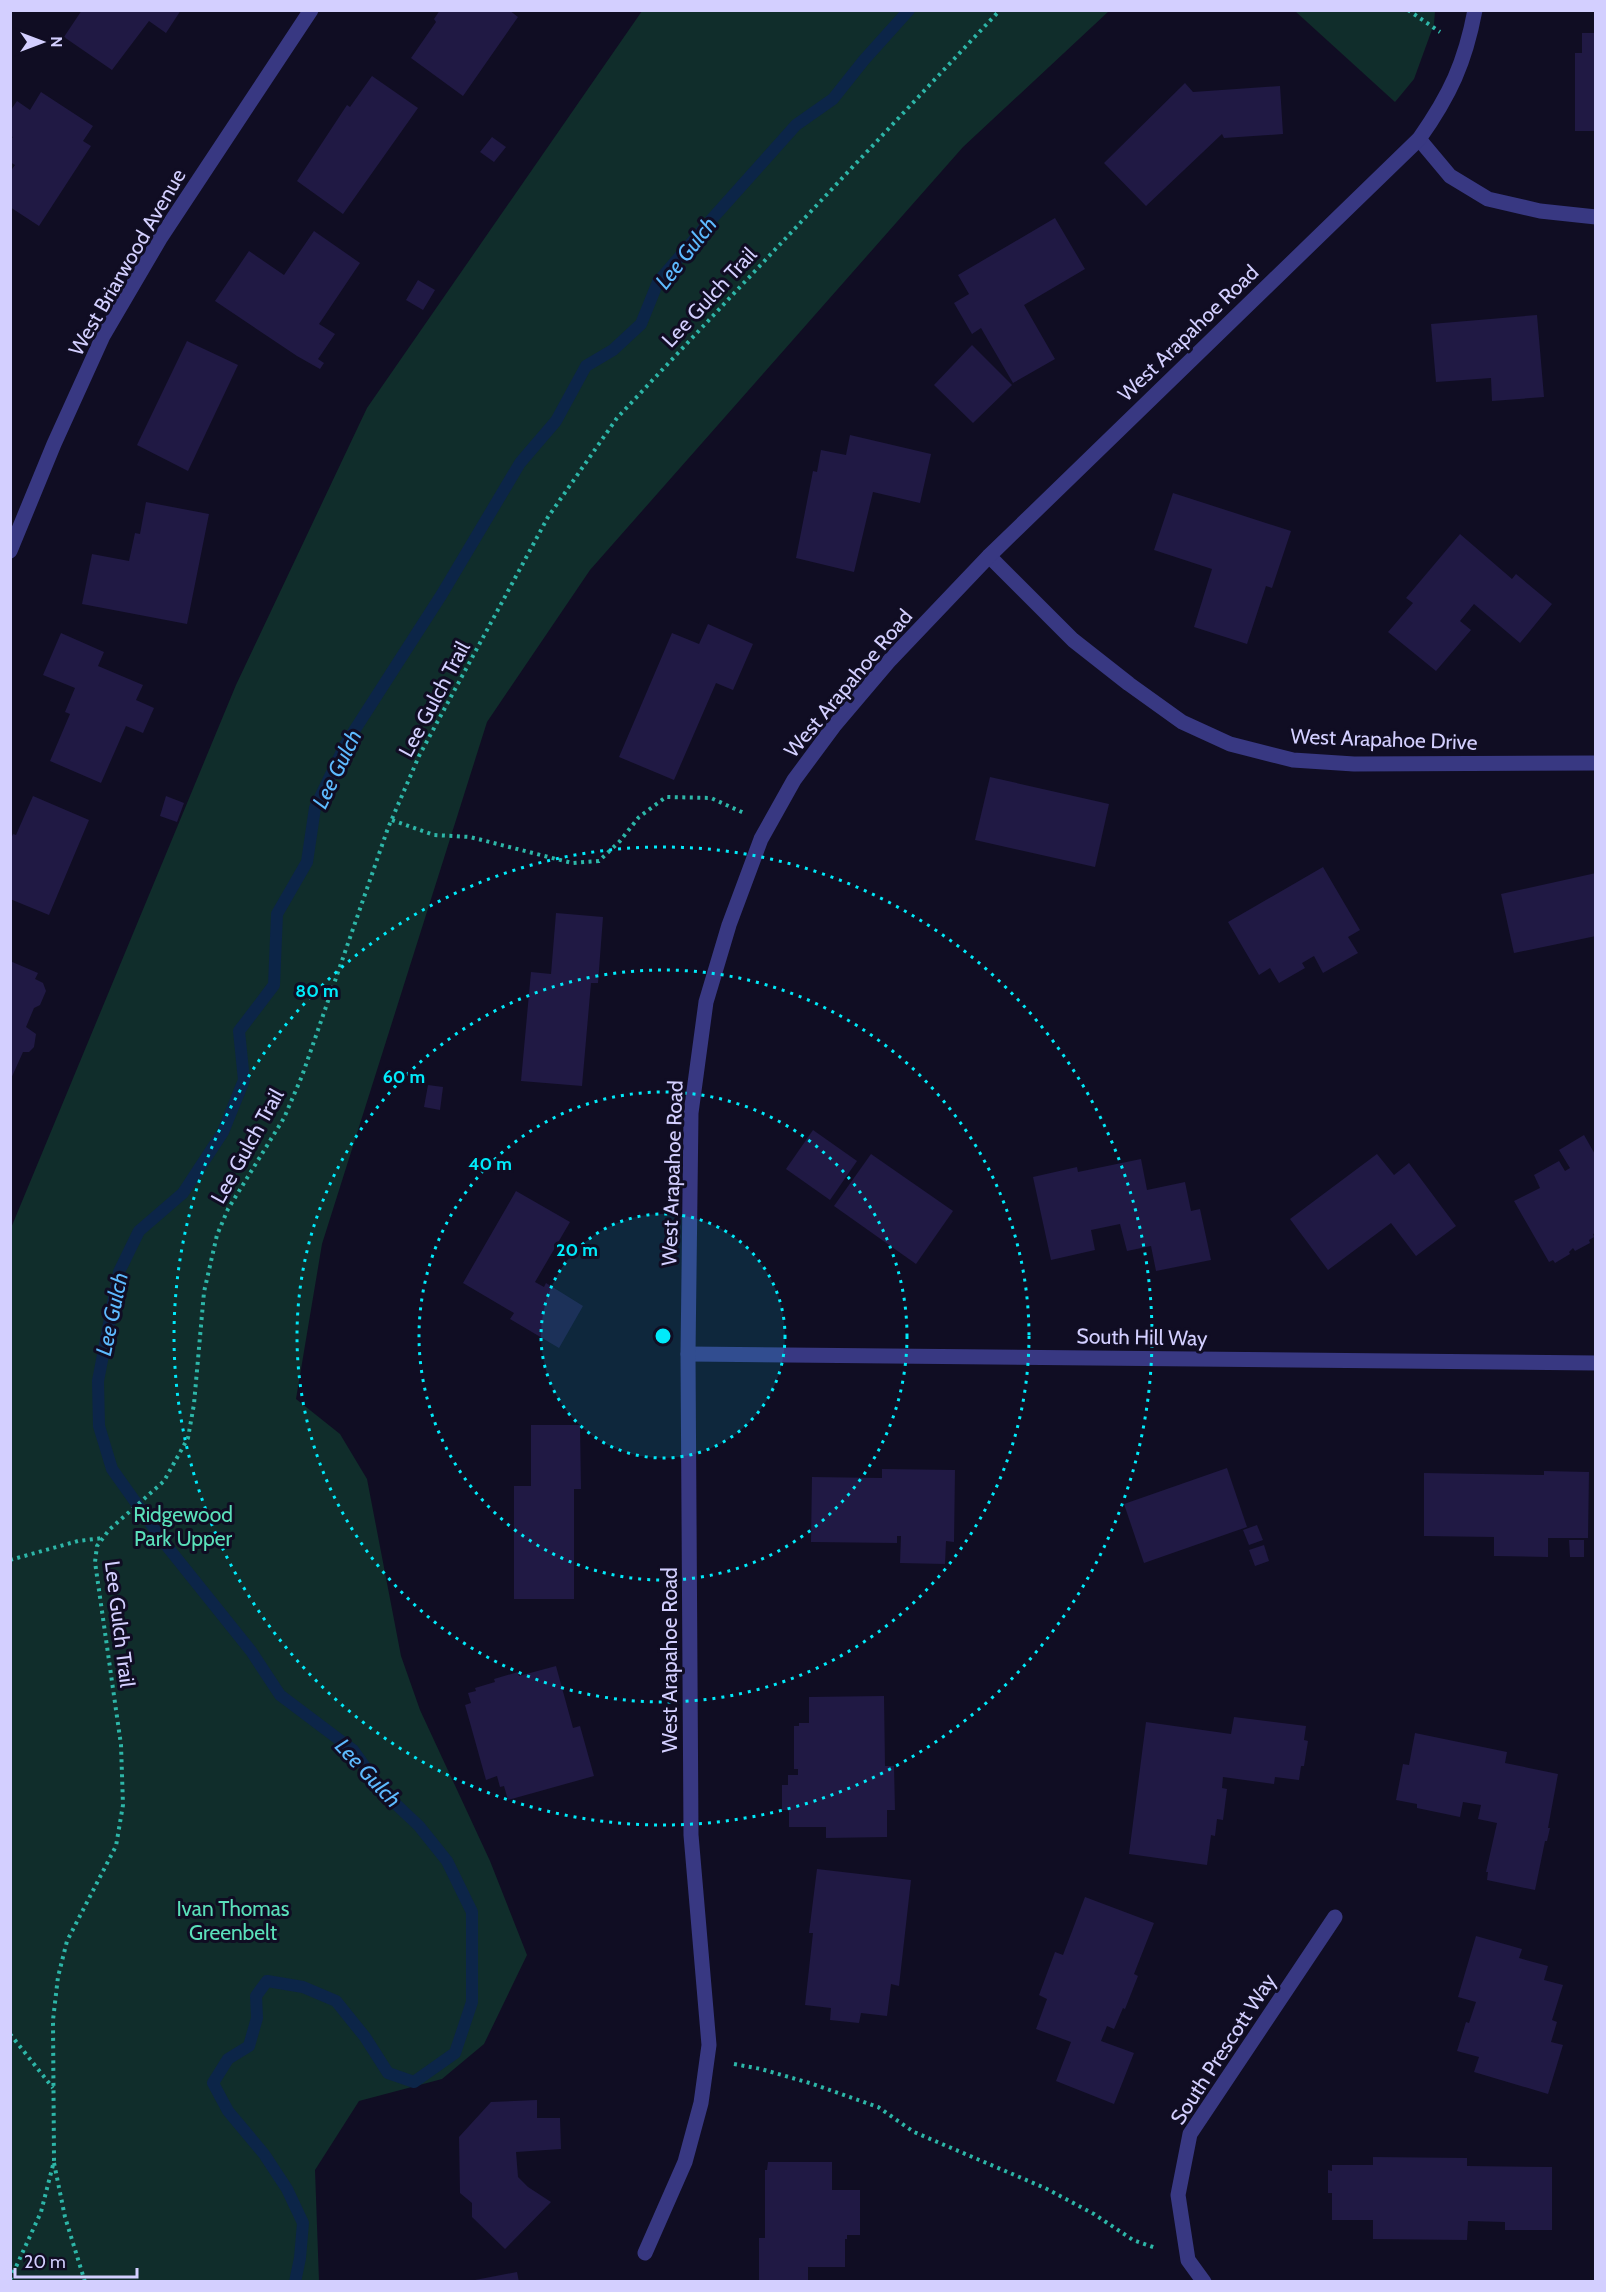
<svg xmlns="http://www.w3.org/2000/svg" width="1606" height="2292" font-family="Cabin,sans-serif">
	<style>
		.green { fill: #102d2b }
		.lines { fill: none; stroke-linecap: round; stroke-linejoin: round }
		.stream { stroke: #0c2548; stroke-width: 12 }
		.building { fill: #201944 }
		.path { stroke: #2db6a8; stroke-width: 4; stroke-dasharray: 3 4.5; stroke-linecap: butt }
		.minor { stroke: #383882; stroke-width: 15 }
		.ring { fill: none; stroke: #00eafa; stroke-width: 3; stroke-dasharray: 3 6 }
		.labels { text-anchor: middle; dominant-baseline: central; stroke-width: 6; stroke-linejoin: round; paint-order: stroke }
		.street-label { font-size: 21px; fill: #d3cfff; stroke: #100d23 }
		.park-label { font-size: 21px; fill: #5ae0ba; stroke: #100d23 }
		.water-label { font-size: 22px; font-style: italic; fill: #5dbaff; stroke: #100d23 }
		.centre { fill: #00eafa; stroke: #100d23; stroke-width: 3 }
		.ring-label { font-size: 18px; text-anchor: middle; font-weight: bold; fill: #00eafa; stroke: #100d23; stroke-width: 6; stroke-linejoin: round; paint-order: stroke }
	</style>
	<rect width="100%" height="100%" fill="#100d23"/>
	<g class="green">
		<polygon points="642,11 1109,11 963,147 590,570 487,722 322,1244 296,1399 340,1434 367,1479 401,1656 420,1710 490,1861 527,1955 484,2044 442,2079 359,2101 315,2170 319,2281 11,2281 11,1228 236,685 367,408"/>
		<polygon points="1295,11 1435,11 1434,24 1414,79 1395,102"/>
	</g>
	<g class="lines">
		<polyline class="stream" points="295,2282 300,2258 303,2223 287,2189 264,2154 228,2111 213,2083 228,2059 249,2046 257,2018 256,1996 267,1981 303,1987 336,2001 365,2037 388,2073 414,2082 455,2053 472,2002 472,1912 447,1861 419,1826 383,1792 353,1750 280,1695 251,1651 166,1545 112,1469 99,1426 98,1381 119,1272 139,1231 183,1193 223,1132 244,1080 239,1031 274,985 277,914 307,862 315,808 345,745 442,594 520,463 556,421 586,366 613,350 641,324 658,282 711,220 796,125 833,99 864,60 909,10"/>
	</g>
	<g class="building">
		<polygon points="82,10 181,10 166,33 149,21 112,70 64,37"/>
		<polygon points="440,10 509,10 518,17 463,96 411,58 436,22 434,19"/>
		<polygon points="1582,33 1596,33 1596,131 1575,131 1575,53 1582,53"/>
		<polygon points="372,76 418,108 343,214 297,181 347,105 350,107"/>
		<polygon points="1185,83 1193,92 1280,86 1283,134 1224,138 1222,134 1146,206 1104,163"/>
		<polygon points="41,92 93,126 83,141 91,146 39,226 10,207 10,172 15,165 10,162 10,140 13,137 10,136 10,111 17,101 30,110"/>
		<polygon points="492,137 506,147 494,162 480,152"/>
		<polygon points="1055,218 1085,269 1024,305 1055,359 1013,383 981,328 972,334 954,303 969,294 958,275"/>
		<polygon points="314,231 360,263 319,324 335,334 318,359 324,363 320,369 297,356 215,301 249,251 284,275"/>
		<polygon points="418,280 435,290 423,310 406,300"/>
		<polygon points="1537,315 1544,397 1492,401 1491,378 1436,382 1431,324"/>
		<polygon points="187,341 238,365 188,471 137,445"/>
		<polygon points="972,345 1012,385 973,423 934,385"/>
		<polygon points="850,435 931,454 920,503 873,492 854,572 796,558 813,471 817,472 821,450 846,455"/>
		<polygon points="1173,493 1291,531 1272,588 1266,586 1247,644 1194,627 1212,569 1154,550"/>
		<polygon points="146,502 209,514 187,624 82,604 92,554 129,561 135,533 140,534"/>
		<polygon points="1460,534 1512,579 1516,574 1552,604 1520,643 1474,604 1460,621 1471,630 1436,671 1388,632 1413,603 1406,598"/>
		<polygon points="708,624 753,644 733,690 716,683 674,780 619,757 672,633 699,644"/>
		<polygon points="61,633 104,652 98,666 143,685 136,700 154,708 143,733 126,726 101,783 50,761 70,714 65,712 75,688 43,675"/>
		<polygon points="990,777 1109,804 1095,867 975,840"/>
		<polygon points="33,796 89,820 49,915 10,899 10,841 13,834 16,835"/>
		<polygon points="166,796 184,803 177,822 160,816"/>
		<polygon points="1323,867 1360,930 1348,937 1358,953 1323,973 1314,956 1302,963 1305,968 1279,983 1270,968 1259,975 1228,922"/>
		<polygon points="1596,873 1596,936 1514,953 1501,894"/>
		<polygon points="556,913 603,917 598,983 591,983 582,1086 521,1081 531,972 551,974"/>
		<polygon points="10,961 38,973 35,979 43,983 46,991 40,1005 34,1008 26,1027 36,1034 34,1047 29,1052 23,1052 10,1081"/>
		<polygon points="428,1085 443,1087 440,1110 424,1107"/>
		<polygon points="813,1130 857,1161 830,1200 786,1169"/>
		<polygon points="1584,1135 1596,1156 1596,1233 1593,1234 1594,1237 1589,1240 1590,1243 1575,1251 1573,1248 1569,1252 1570,1254 1555,1263 1553,1260 1549,1262 1514,1201 1540,1188 1534,1175 1559,1161 1565,1171 1570,1168 1559,1150"/>
		<polygon points="871,1154 953,1211 916,1264 834,1206"/>
		<polygon points="1377,1154 1394,1175 1409,1163 1456,1226 1416,1256 1391,1223 1328,1270 1290,1219"/>
		<polygon points="1141,1159 1147,1190 1185,1182 1191,1211 1200,1209 1211,1260 1156,1271 1151,1246 1127,1251 1120,1224 1091,1230 1095,1250 1051,1260 1033,1177 1077,1167 1078,1172"/>
		<polygon points="516,1191 570,1222 535,1282 544,1287 546,1283 583,1306 559,1348 510,1319 514,1313 463,1283"/>
		<polygon points="531,1425 580,1425 581,1489 574,1489 574,1599 514,1599 514,1486 531,1486"/>
		<polygon points="1227,1468 1247,1527 1144,1563 1124,1504"/>
		<polygon points="882,1469 955,1470 954,1542 946,1541 945,1564 900,1563 901,1536 897,1536 897,1543 811,1542 812,1477 882,1478"/>
		<polygon points="1544,1471 1589,1472 1588,1538 1548,1538 1548,1557 1494,1556 1494,1537 1424,1536 1424,1473 1544,1475"/>
		<polygon points="1257,1525 1263,1540 1249,1545 1243,1530"/>
		<polygon points="1569,1540 1584,1540 1584,1557 1570,1557"/>
		<polygon points="1264,1545 1269,1561 1255,1566 1249,1550"/>
		<polygon points="556,1666 573,1728 580,1726 594,1776 508,1800 504,1786 500,1787 497,1776 486,1780 465,1705 471,1703 468,1693 476,1691 475,1688 495,1682 494,1679 518,1672 519,1676"/>
		<polygon points="884,1696 885,1766 894,1766 895,1810 887,1810 887,1837 826,1838 826,1827 789,1827 789,1810 782,1810 782,1785 788,1785 788,1775 798,1775 798,1769 794,1769 794,1726 799,1726 799,1723 809,1723 809,1697"/>
		<polygon points="1234,1717 1306,1726 1304,1740 1308,1741 1304,1766 1301,1766 1299,1780 1275,1777 1274,1784 1223,1777 1222,1788 1227,1789 1223,1820 1217,1819 1215,1836 1211,1835 1207,1865 1129,1854 1146,1722 1231,1734"/>
		<polygon points="1415,1733 1507,1752 1505,1763 1558,1774 1548,1828 1550,1828 1547,1841 1545,1841 1535,1890 1487,1880 1488,1872 1486,1872 1497,1823 1478,1819 1481,1805 1463,1802 1460,1817 1417,1808 1417,1804 1396,1800 1403,1764 1409,1765"/>
		<polygon points="817,1869 911,1880 899,1986 891,1984 887,2016 861,2013 859,2023 830,2020 831,2008 805,2005 813,1933 809,1933"/>
		<polygon points="1085,1897 1154,1923 1134,1974 1138,1976 1125,2009 1123,2008 1114,2029 1107,2026 1101,2041 1134,2053 1114,2104 1056,2081 1071,2042 1036,2029 1047,1999 1039,1995 1055,1952 1063,1955"/>
		<polygon points="1476,1936 1522,1949 1519,1958 1548,1966 1544,1980 1563,1985 1552,2020 1557,2022 1551,2042 1563,2045 1548,2094 1474,2072 1479,2057 1457,2051 1466,2022 1469,2023 1476,2002 1458,1997"/>
		<polygon points="537,2100 537,2118 560,2118 561,2149 516,2152 518,2177 528,2187 551,2202 505,2249 472,2217 472,2203 460,2193 459,2137 491,2102"/>
		<polygon points="1373,2157 1467,2158 1467,2166 1552,2167 1552,2230 1505,2230 1505,2222 1468,2221 1467,2240 1373,2239 1373,2220 1332,2220 1332,2193 1328,2193 1328,2170 1332,2171 1332,2165 1373,2165"/>
		<polygon points="768,2162 832,2162 832,2190 860,2190 860,2235 847,2235 847,2239 845,2239 845,2267 808,2267 808,2282 759,2282 759,2238 765,2238 765,2170 767,2170"/>
		<polygon points="517,2272 519,2282 475,2282 475,2280"/>
	</g>
	<g class="lines">
		<g class="path">
			<polyline points="1408,10 1440,32"/>
			<polyline points="392,820 434,835 470,837 572,863 599,861 620,841 639,817 666,797 711,798 744,813"/>
			<polyline points="10,1560 78,1541 103,1538"/>
			<polyline points="10,2034 53,2088"/>
			<polyline points="734,2064 761,2069 813,2084 878,2107 914,2132 1045,2188 1094,2214 1133,2240 1156,2248"/>
			<polyline points="54,2163 65,2217 85,2282"/>
			<polyline points="10,2280 41,2212 54,2161 53,2020 58,1977 67,1941 116,1846 123,1805 121,1745 95,1562 97,1546 109,1530 164,1481 188,1438 194,1404 204,1292 217,1235 228,1209 284,1118 302,1076 388,828 419,756 548,517 617,418 1000,10"/>
		</g>
		<g class="minor">
			<polyline points="1419,139 1450,176 1488,199 1540,211 1596,217"/>
			<polyline points="10,551 54,444 103,336 161,237 311,10"/>
			<polyline points="989,556 1073,640 1129,684 1182,722 1230,744 1293,760 1354,764 1596,763"/>
			<polyline points="688,1354 1596,1363"/>
			<path d="M645,2253L685,2162L701,2103L709,2045L691,1835L688,1354L691,1113L706,1002L729,925L761,839L794,780L834,726L890,660L989,556L1419,139C1450,95 1465,63 1475,10"/>
			<polyline points="1204,2282 1188,2260 1178,2195 1190,2134 1335,1917"/>
		</g>
	</g>
	<circle cx="663" cy="1336" r="122" fill="#00eafa" fill-opacity=".12"/>
	<g class="ring">
		<circle cx="663" cy="1336" r="122"/>
		<circle cx="663" cy="1336" r="244"/>
		<circle cx="663" cy="1336" r="366"/>
		<circle cx="663" cy="1336" r="489"/>
	</g>
	<g class="labels">
		<g class="street-label">
			<text transform="translate(127 262) rotate(-60)">West Briarwood Avenue</text>
			<text transform="translate(709 297) rotate(-47)">Lee Gulch Trail</text>
			<text transform="translate(1188 333) rotate(-44)">West Arapahoe Road</text>
			<text transform="translate(848 683) rotate(-50)">West Arapahoe Road</text>
			<text transform="translate(434 699) rotate(-62)">Lee Gulch Trail</text>
			<text transform="translate(1384 739) rotate(2)">West Arapahoe Drive</text>
			<text transform="translate(247 1146) rotate(-61)">Lee Gulch Trail</text>
			<text transform="translate(672 1173) rotate(-88)">West Arapahoe Road</text>
			<text transform="translate(1142 1337) rotate(1)">South Hill Way</text>
			<text transform="translate(120 1624) rotate(83)">Lee Gulch Trail</text>
			<text transform="translate(669 1660) rotate(-90)">West Arapahoe Road</text>
			<text transform="translate(1223 2049) rotate(-57)">South Prescott Way</text>
		</g>
		<g class="park-label">
			<text x="183" y="1514">Ridgewood<tspan x="183" dy="24">Park Upper</tspan></text>
			<text x="233" y="1908">Ivan Thomas<tspan x="233" dy="24">Greenbelt</tspan></text>
		</g>
		<g class="water-label">
			<text transform="translate(686 253) rotate(-52)">Lee Gulch</text>
			<text transform="translate(337 769) rotate(-64)">Lee Gulch</text>
			<text transform="translate(112 1314) rotate(-78)">Lee Gulch</text>
			<text transform="translate(368 1773) rotate(47)">Lee Gulch</text>
		</g>
	</g>
	<circle cx="663" cy="1336" r="9" class="centre"/>
	<g class="ring-label">
		<text x="317" y="997">80 m</text>
		<text x="404" y="1083">60 m</text>
		<text x="490" y="1170">40 m</text>
		<text x="577" y="1256">20 m</text>
	</g>
	<rect width="1606" height="2292" fill="none" stroke="#d3cfff" stroke-width="24"/>
	<g transform="translate(42 42) rotate(90)" stroke="#100d23" stroke-width="4.5" paint-order="stroke">
	<path d="M0-4.5L10 22L0 15L-10 22Z" fill="#d3cfff"/>
	<text y="-9" font-size="16" font-weight="bold" text-anchor="middle" fill="#d3cfff">N</text>
	</g>
	<path d="M15 2268v9h122v-9" fill="none" stroke="#d3cfff" stroke-width="3"/>
	<text x="24" y="2268" font-size="18" fill="#d3cfff" stroke="#100d23" stroke-width="4.5" paint-order="stroke">20 m</text>
</svg>
